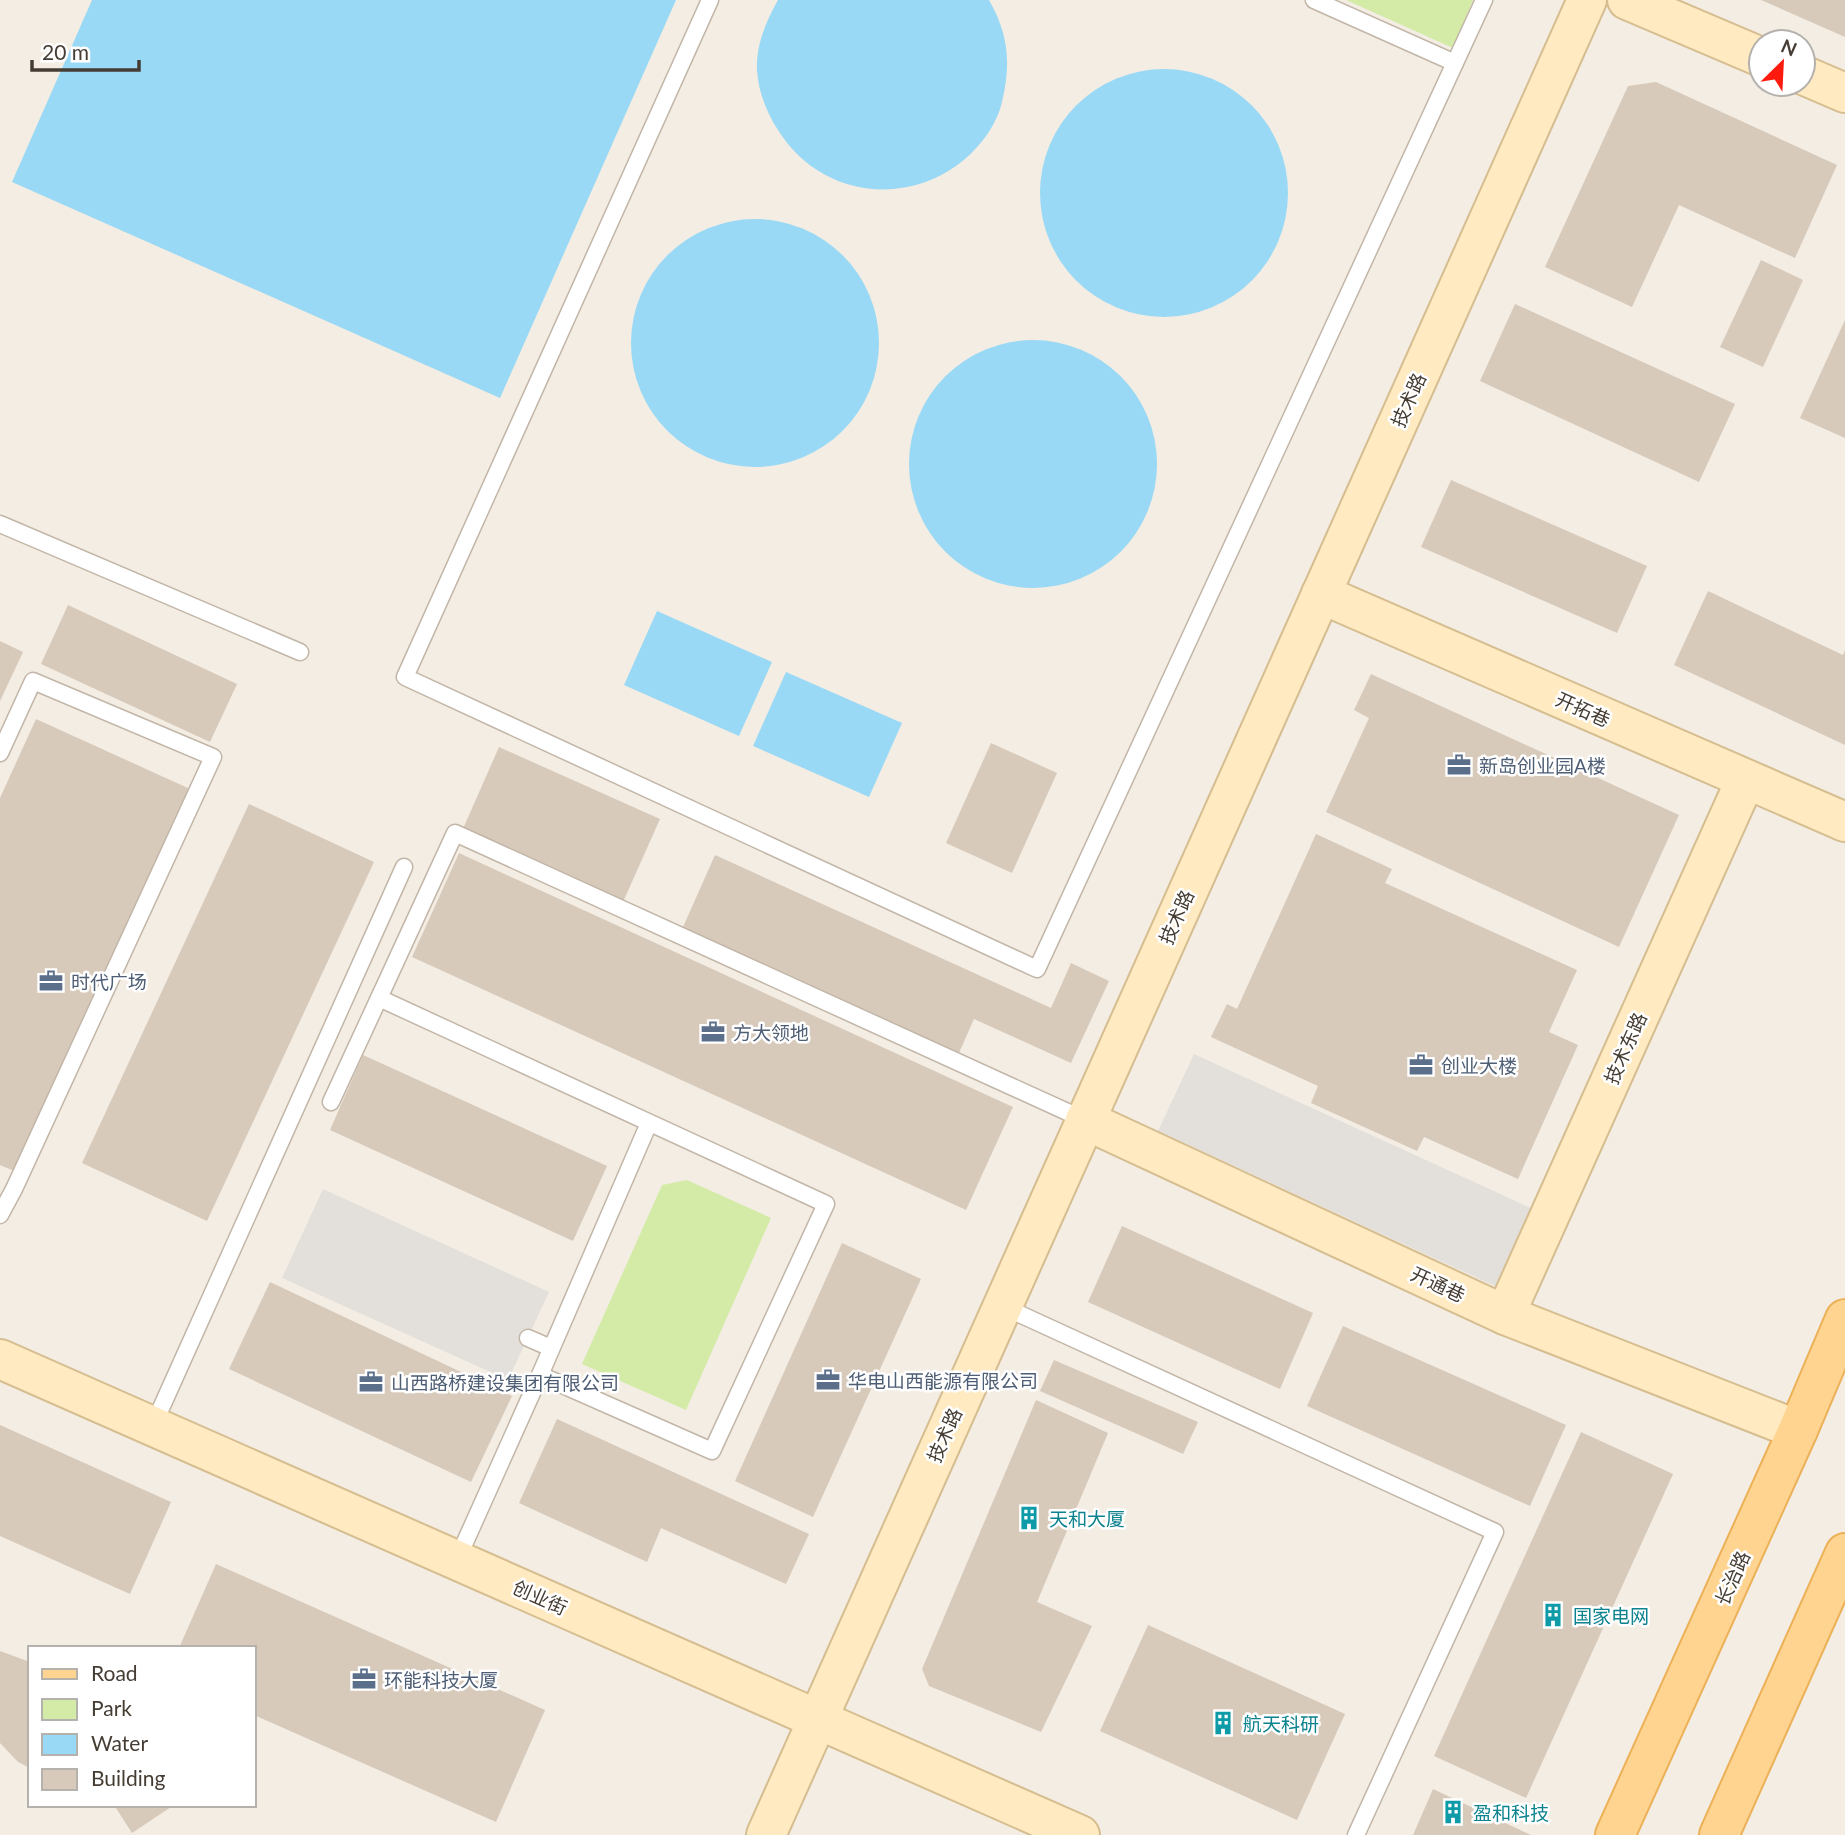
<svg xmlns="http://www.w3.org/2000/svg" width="1845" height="1835" font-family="Lato,'Noto Sans SC',sans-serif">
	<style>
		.green { fill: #d4eba8 }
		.parking { fill: #e3e0dc }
		.water { fill: #9ad9f5 }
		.building { fill: #d8cabb }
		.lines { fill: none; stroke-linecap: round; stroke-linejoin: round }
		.lane-casing { stroke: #c2b6a8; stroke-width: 19 }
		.secondary-casing { stroke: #d6bd8f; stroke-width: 42 }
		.primary-casing { stroke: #ecb158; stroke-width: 42 }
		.lane { stroke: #fff; stroke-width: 16 }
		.secondary { stroke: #ffeac1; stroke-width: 38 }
		.primary { stroke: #ffd490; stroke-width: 38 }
		.labels { text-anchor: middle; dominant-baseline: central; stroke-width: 5; stroke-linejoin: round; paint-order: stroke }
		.street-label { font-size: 19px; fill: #453c33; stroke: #fff }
		.service-label { font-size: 19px; fill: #4e5e75; stroke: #fff; text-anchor: start }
		.culture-label { font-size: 19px; fill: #0d838f; stroke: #fff; text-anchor: start }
	</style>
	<rect width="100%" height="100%" fill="#f3ede3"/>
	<g class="green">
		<polygon points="1346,0 1473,0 1453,48"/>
		<polygon points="687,1180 771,1218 686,1410 582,1364 662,1185"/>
	</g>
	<g class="parking">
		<polygon points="1194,1054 1533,1209 1497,1287 1158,1131"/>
		<polygon points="323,1189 549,1292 508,1380 282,1278"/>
	</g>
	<g class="water">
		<polygon points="92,0 676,0 500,398 12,182"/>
		<path d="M778,0H989C1009,35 1011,64 1002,102C997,124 982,144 965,159C905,209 819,196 778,130C767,113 758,91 757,70C756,45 766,21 778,0Z"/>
		<circle cx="1164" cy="193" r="124"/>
		<circle cx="755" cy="343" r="124"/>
		<circle cx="1033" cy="464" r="124"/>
		<polygon points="657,611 772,662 739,736 624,685"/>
		<polygon points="786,672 902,723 869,797 753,746"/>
	</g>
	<g class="building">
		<polygon points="1761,0 1845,0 1845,37"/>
		<polygon points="1656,82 1837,165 1795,258 1679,205 1632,307 1545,267 1628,86"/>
		<polygon points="1761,260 1803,280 1763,367 1720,347"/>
		<polygon points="1515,304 1735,404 1699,482 1480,381"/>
		<polygon points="1845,320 1845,438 1800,418"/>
		<polygon points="1451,480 1647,566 1617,633 1421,547"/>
		<polygon points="1708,591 1843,655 1845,650 1845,745 1674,665"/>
		<polygon points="68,605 237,684 210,742 41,664"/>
		<polygon points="0,641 23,652 0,701"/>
		<polygon points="1371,674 1679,815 1619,947 1326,812 1369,718 1354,710"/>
		<polygon points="36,719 190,789 14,1171 0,1165 0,798"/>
		<polygon points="991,743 1057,773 1012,873 946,843"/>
		<polygon points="499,747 660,819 623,902 462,831"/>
		<polygon points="249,804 374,862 207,1221 82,1163"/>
		<polygon points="1316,834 1392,869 1385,883 1577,970 1549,1032 1578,1045 1518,1179 1424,1137 1417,1151 1311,1103 1318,1086 1211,1037 1227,1004 1237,1009"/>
		<polygon points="459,853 1013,1107 966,1210 412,957"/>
		<polygon points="715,855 1051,1008 1071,963 1109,981 1071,1063 974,1019 959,1053 683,927"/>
		<polygon points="363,1055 607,1166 573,1241 330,1130"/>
		<polygon points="1122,1226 1313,1313 1280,1389 1088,1302"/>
		<polygon points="842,1243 921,1279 813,1517 735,1481"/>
		<polygon points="270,1282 512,1396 471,1482 229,1369"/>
		<polygon points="1343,1326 1566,1425 1530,1506 1307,1406"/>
		<polygon points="1054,1360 1198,1422 1183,1454 1040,1391"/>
		<polygon points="1036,1400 1108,1433 1037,1602 1092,1626 1041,1732 929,1686 922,1669"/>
		<polygon points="557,1419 809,1534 786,1584 661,1528 647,1562 519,1503"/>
		<polygon points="0,1425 171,1502 130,1594 0,1536"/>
		<polygon points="1581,1432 1673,1474 1526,1798 1434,1756"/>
		<polygon points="216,1564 545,1710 496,1822 254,1715 254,1648 179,1648"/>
		<polygon points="1148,1625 1345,1714 1297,1820 1100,1731"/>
		<polygon points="0,1651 30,1662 30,1768 18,1762 0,1743"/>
		<polygon points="1433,1789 1531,1835 1413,1835"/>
		<polygon points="114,1805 174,1805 132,1833"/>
	</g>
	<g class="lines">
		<g class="lane-casing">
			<g id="lane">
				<polyline points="710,0 405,677 1037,969 1484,0"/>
				<polyline points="1314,0 1455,63"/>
				<polyline points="0,524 300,652"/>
				<polyline points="0,753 33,681 213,757 14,1189 0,1215"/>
				<polyline points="331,1102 379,998"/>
				<polyline points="1002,1306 1495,1532 1356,1835"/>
				<polyline points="528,1338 551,1348"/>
				<polyline points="540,1375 649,1123"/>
				<polyline points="153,1426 404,867"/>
				<polyline points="457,1560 540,1375 712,1451 826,1204 379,998 455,833 1085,1120"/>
			</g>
		</g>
		<g class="secondary-casing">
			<g id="secondary">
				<polyline points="1627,0 1761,57"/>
				<polyline points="1803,75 1845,93"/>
				<polyline points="1321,594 1845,822"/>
				<polyline points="1085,1120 1505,1315 1798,1430"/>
				<polyline points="1505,1315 1745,781"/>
				<polyline points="0,1359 1080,1835"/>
				<polyline points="766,1835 1587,0"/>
			</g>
		</g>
		<g class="primary-casing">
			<g id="primary">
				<polyline points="1615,1835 1798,1430 1845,1319"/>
				<polyline points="1719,1835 1845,1553"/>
			</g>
		</g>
		<use href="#lane" class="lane"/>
		<use href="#secondary" class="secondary"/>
		<use href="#primary" class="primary"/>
	</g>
	<defs>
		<g id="office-bare" transform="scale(1.89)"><path d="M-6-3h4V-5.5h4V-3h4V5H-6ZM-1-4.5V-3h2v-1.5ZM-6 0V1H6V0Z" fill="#5c6f8a" stroke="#fff" stroke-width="2.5" paint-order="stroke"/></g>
		<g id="building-bare" transform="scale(1.89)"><path d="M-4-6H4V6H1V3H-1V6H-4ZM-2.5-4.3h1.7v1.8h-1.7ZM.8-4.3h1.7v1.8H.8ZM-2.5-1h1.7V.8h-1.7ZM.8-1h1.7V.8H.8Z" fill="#0f9aa8" stroke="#fff" stroke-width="2.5" paint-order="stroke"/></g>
	</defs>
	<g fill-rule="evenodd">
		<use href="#office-bare" x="1459" y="765"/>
		<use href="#office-bare" x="51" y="981"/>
		<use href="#office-bare" x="713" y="1032"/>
		<use href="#office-bare" x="1421" y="1065"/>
		<use href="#office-bare" x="828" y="1380"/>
		<use href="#office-bare" x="371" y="1382"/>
		<use href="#building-bare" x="1029" y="1518"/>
		<use href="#building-bare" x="1553" y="1615"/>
		<use href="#office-bare" x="364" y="1679"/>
		<use href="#building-bare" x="1223" y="1723"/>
		<use href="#building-bare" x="1453" y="1812"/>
	</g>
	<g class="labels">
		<g class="street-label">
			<text transform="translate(1408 400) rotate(-66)">技术路</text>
			<text transform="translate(1583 709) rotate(24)">开拓巷</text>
			<text transform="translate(1176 917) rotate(-66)">技术路</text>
			<text transform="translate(1625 1048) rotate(-66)">技术东路</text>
			<text transform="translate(1438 1284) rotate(25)">开通巷</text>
			<text transform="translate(944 1435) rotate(-66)">技术路</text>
			<text transform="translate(1732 1578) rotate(-66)">长治路</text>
			<text transform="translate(540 1597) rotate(24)">创业街</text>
		</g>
		<g class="service-label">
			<text x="1479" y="765">新岛创业园A楼</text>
			<text x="71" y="981">时代广场</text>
			<text x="733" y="1032">方大领地</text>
			<text x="1441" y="1065">创业大楼</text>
			<text x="848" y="1380">华电山西能源有限公司</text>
			<text x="391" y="1382">山西路桥建设集团有限公司</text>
			<text x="384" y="1679">环能科技大厦</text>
		</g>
		<g class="culture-label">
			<text x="1049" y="1518">天和大厦</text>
			<text x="1573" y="1615">国家电网</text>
			<text x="1243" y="1723">航天科研</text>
			<text x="1473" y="1812">盈和科技</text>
		</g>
	</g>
	<rect x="28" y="1646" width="228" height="161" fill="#ffffff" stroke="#b5b1ad" stroke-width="2"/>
	<rect x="42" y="1669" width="35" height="10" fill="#ffd490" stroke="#b5b1ad" stroke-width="2"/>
	<text x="91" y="1681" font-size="21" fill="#453c33">Road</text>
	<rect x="42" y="1699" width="35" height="21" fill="#d4eba8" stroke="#b5b1ad" stroke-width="2"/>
	<text x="91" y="1716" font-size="21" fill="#453c33">Park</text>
	<rect x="42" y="1734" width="35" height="21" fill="#9ad9f5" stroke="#b5b1ad" stroke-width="2"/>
	<text x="91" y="1751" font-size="21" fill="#453c33">Water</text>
	<rect x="42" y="1769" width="35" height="21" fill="#d8cabb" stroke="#b5b1ad" stroke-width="2"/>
	<text x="91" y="1786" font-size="21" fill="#453c33">Building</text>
	<g transform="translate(1782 63) rotate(24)"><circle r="33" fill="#ffffff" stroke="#b5b1ad" stroke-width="2"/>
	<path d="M0-5L12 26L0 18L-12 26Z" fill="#ff1a0e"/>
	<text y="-10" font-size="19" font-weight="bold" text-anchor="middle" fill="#453c33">N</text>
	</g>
	<path d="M32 60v10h107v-10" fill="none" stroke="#453c33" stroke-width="3.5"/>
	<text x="42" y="60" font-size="21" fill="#453c33" stroke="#ffffff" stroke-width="5" paint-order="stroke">20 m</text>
</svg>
